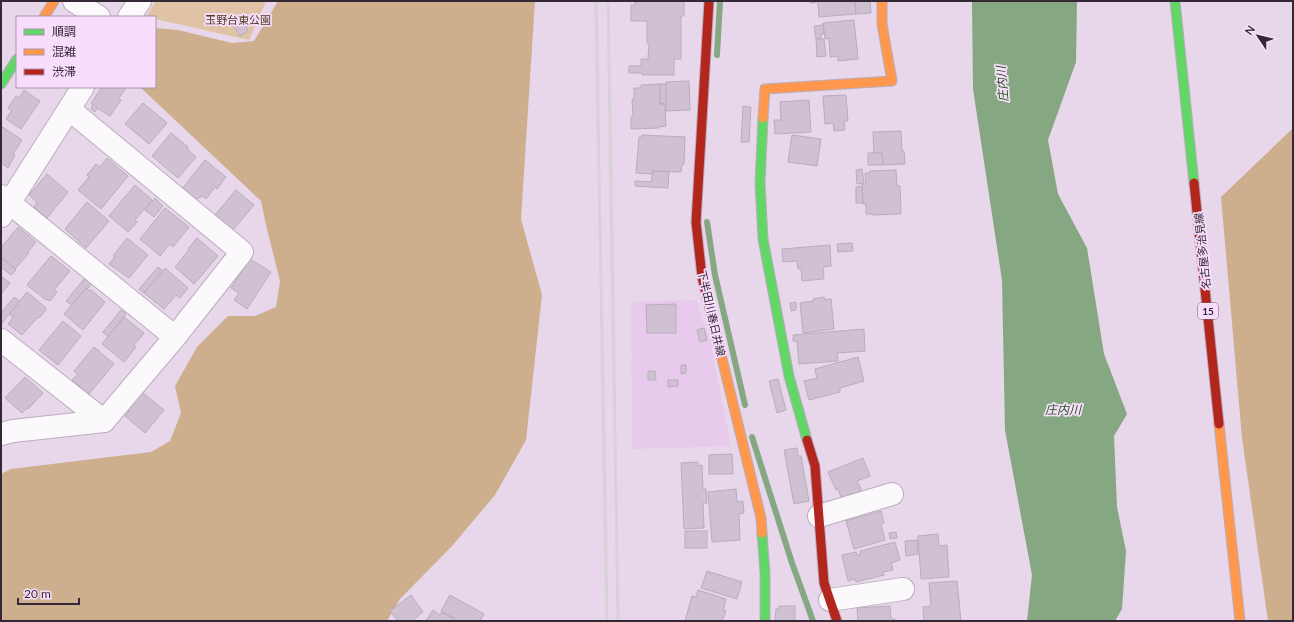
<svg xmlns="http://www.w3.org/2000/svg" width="1294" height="622" font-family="Lato,'Noto Sans JP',sans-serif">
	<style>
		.built { fill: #e7caec }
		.green { fill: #e0c2a4 }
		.forest { fill: #ceaf8d }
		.water { fill: #85a781 }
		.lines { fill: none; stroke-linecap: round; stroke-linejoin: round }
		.stream { stroke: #85a781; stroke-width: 6 }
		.building { fill: #cfc1d1; stroke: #b9acbc }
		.street-casing { stroke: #bbadbd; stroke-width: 24 }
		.fast-casing { stroke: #bbadbd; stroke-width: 11 }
		.slow-casing { stroke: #bbadbd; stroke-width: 11 }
		.jam-casing { stroke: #bbadbd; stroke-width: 11 }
		.street { stroke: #fcf9fc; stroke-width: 22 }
		.fast { stroke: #63d668; stroke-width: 9 }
		.slow { stroke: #ff974d; stroke-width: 9 }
		.jam { stroke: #b3261e; stroke-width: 9 }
		.rail { stroke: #d7d2d7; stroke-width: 3 }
		.labels { text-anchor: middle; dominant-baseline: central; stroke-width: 3.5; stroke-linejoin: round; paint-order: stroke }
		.shield { fill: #f8defc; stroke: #6f5f71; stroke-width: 1 }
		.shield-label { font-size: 10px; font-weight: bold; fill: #342836 }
		.park-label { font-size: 11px; fill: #503e1c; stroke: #f8defc }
		.street-label { font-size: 11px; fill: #342836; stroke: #f8defc }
		.water-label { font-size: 12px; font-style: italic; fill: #1d5617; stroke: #f8defc }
	</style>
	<rect width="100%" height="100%" fill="#e8d6eb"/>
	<polygon class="built" points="696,300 710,341 731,446 632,449 631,302"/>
	<polygon class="green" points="156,1 266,1 249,40 155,19 155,17 146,17"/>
	<g class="forest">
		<polygon points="278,1 535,1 521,219 542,295 526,440 495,495 452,546 400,599 387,621 1,621 1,474 11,469 151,452 170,441 181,413 175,386 197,347 228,316 255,316 276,307 280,281 266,225 261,201 140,87 155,87 155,28 178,30 232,43 254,41"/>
		<polygon points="1293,128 1293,621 1268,621 1242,438 1221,197"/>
	</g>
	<polygon class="water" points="972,1 1077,1 1076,62 1048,140 1058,194 1087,248 1104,354 1127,414 1114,436 1117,507 1126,551 1122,609 1115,621 1027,621 1032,575 1005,430 1002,280 973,89"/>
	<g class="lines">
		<g class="stream">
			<polyline points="717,55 720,1"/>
			<polyline points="707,222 715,275 745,405"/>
			<polyline points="752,437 792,563 813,621"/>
		</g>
	</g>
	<g class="building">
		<polygon points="637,1 684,1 684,16 681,16 681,59 674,59 674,75 642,75 642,73 629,73 629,66 641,66 641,59 648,59 649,43 647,43 647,21 631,21 631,5 635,5 635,2 637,2"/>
		<polygon points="810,1 855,1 856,14 819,17 818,2 810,3"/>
		<polygon points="855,1 870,1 871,13 856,14"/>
		<polygon points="854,20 858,59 838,61 838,56 830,57 829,38 825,39 823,23"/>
		<polygon points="244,23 248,31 240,36 235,28"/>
		<polygon points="823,25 824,34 821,34 821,38 816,39 814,26"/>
		<polygon points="816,39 824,39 826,56 817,57"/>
		<polygon points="689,81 690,110 666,111 666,82"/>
		<polygon points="660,84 660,104 665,104 666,126 659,127 659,128 631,129 631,117 633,117 632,99 634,99 634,88 641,88 641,85"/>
		<polygon points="660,84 666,84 666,103 660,104"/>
		<polygon points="102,87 124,87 126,88 119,98 121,100 110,116 97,108 95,112 91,109 93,105 91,103"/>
		<polygon points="24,90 40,101 21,129 6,119 12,110 8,108 16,96 19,98"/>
		<polygon points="846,95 848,121 844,121 845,130 834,131 833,123 825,124 823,96"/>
		<polygon points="809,100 811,132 775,134 774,120 781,120 780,102"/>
		<polygon points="143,103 167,123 149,144 125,124"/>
		<polygon points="743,106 751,107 749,142 741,142"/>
		<polygon points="1,126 22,140 13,154 15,155 8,168 1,163"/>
		<polygon points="901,131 902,151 904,151 905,164 883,165 882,153 874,153 873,132"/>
		<polygon points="171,133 188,147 187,149 196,157 178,178 152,156"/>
		<polygon points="642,135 685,137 684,164 682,164 681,172 652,171 652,174 636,173 639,137 642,137"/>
		<polygon points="792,135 821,139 817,166 788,162"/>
		<polygon points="868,153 882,153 883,165 868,165"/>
		<polygon points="107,158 128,176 101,209 78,190 89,177 87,175 96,164 100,167"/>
		<polygon points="205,160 226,177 217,189 215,187 206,199 203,196 196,199 182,189"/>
		<polygon points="862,169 864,183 857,184 856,170"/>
		<polygon points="896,170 897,186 900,186 901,214 872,215 872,214 866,214 866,204 863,204 862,184 866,184 865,173 869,173 870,171"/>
		<polygon points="653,171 669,172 668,188 635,186 635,181 651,182"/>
		<polygon points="47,174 68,192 47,218 34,207 37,202 29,195"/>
		<polygon points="135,185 152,200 135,220 137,222 128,232 109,216"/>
		<polygon points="862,186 863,203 856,203 856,187"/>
		<polygon points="236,190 254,205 233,230 215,215"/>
		<polygon points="155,198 163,206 154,217 145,210"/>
		<polygon points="87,202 109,221 86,248 65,229"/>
		<polygon points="165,208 189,227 173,247 170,244 160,256 140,239"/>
		<polygon points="18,227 36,242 28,252 29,253 15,269 1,257 1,248"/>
		<polygon points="127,238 148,255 129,278 109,264 115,257 113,256"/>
		<polygon points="197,238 218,256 194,284 175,267 189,250 188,249"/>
		<polygon points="852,243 853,251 838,252 837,244"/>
		<polygon points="830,245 831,266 823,267 824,279 802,281 801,269 798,269 797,261 783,262 782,249"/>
		<polygon points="51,256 70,271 54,290 57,292 50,301 47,299 46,300 27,285"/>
		<polygon points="1,257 16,270 11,275 1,267"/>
		<polygon points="250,259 271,272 247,309 234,300 239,293 231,288"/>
		<polygon points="158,267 163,271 144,293 139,289"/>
		<polygon points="165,268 188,288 180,298 176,295 164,309 144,293"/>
		<polygon points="1,276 10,283 1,294"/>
		<polygon points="85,278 92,284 87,289 86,288 72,305 66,301"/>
		<polygon points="86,288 90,291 91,290 105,302 83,330 64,314"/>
		<polygon points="27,292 46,308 45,309 46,310 39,318 38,317 22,335 8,324 13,317 9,314"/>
		<polygon points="14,297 20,301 1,324 1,313"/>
		<polygon points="824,297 825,300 831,299 834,329 803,333 800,303 813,301 813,299"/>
		<polygon points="796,302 796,310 791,311 790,303"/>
		<polygon points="676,304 676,333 647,333 646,305"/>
		<polygon points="121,310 126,314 108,337 103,332"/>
		<polygon points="124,317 144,333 134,345 136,347 124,362 102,344"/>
		<polygon points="63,321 81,336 58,365 39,350"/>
		<polygon points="704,328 707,340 700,342 697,330"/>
		<polygon points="864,329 865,351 837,353 838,361 799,364 797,341 793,341 793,335"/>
		<polygon points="94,347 114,364 89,394 72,380 78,374 74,371"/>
		<polygon points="858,357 864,381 840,388 840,392 809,400 804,381 817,378 815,369"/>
		<polygon points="681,365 686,365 686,373 681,374"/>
		<polygon points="648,371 655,371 656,380 648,380"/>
		<polygon points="25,377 43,393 28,409 27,408 22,413 5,398"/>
		<polygon points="778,379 786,410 777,413 769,381"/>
		<polygon points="668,380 678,380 678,386 668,387"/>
		<polygon points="143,393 164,410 145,433 125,416 129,411 127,409 135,399 137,400"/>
		<polygon points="797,448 798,456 801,456 809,501 794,504 784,450"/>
		<polygon points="732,454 733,474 709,474 709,455"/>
		<polygon points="863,458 870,476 857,481 861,489 859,493 846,498 841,497 838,489 836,490 828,472"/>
		<polygon points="698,462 698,466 702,465 703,489 706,489 707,503 703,503 704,528 684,529 681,463"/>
		<polygon points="736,489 737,502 743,501 744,513 739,514 740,540 712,542 708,492"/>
		<polygon points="881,511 884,523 881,524 885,540 854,549 846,521"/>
		<rect x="685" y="531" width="22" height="17"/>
		<polygon points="896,532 897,538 890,539 889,533"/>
		<polygon points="938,534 939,546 947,545 949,577 921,579 918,536"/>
		<polygon points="917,540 918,554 906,556 905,541"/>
		<polygon points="895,542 900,560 891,563 893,570 883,572 884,575 856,582 855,579 848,581 842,555 856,552 857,555 861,555 860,551"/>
		<polygon points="707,571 742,582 737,599 701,588"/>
		<polygon points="957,581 961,621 924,621 923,607 931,606 929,583"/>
		<polygon points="698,590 726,599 723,610 726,611 722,621 685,621 692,596 696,597"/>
		<polygon points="411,595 423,612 412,621 398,621 390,611"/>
		<polygon points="450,595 484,614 480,621 459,621 441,611"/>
		<polygon points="779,606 795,606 795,621 775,621 776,609 779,609"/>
		<polygon points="890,606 891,619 895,619 895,621 858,621 857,608"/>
		<polygon points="433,610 440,615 442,612 456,621 426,621"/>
	</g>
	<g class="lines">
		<g class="street-casing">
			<g id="street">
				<polyline points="74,1 99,17"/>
				<polyline points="129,17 140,1"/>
				<polyline points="1,196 175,337"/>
				<polyline points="1,216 83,87"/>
				<polyline points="1,340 104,421"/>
				<polyline points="1,434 13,431 104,421 175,337 242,252 69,109"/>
				<polyline points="819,516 892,494"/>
				<polyline points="830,600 903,589"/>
			</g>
		</g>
		<g class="fast-casing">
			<g id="fast">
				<polyline points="1175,1 1194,183"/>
				<polyline points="1,84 17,59"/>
				<polyline points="763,118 760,183 763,239 789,376 807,440"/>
				<polyline points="762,533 765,573 765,621"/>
			</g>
		</g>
		<g class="slow-casing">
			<g id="slow">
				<polyline points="44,17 54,1"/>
				<polyline points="763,118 765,89 892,81 882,24 882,1"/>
				<polyline points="714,326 761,518 762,533"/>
				<polyline points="1219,424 1240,621"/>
			</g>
		</g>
		<g class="jam-casing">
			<g id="jam">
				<polyline points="709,1 696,222 702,277 714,326"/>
				<polyline points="1194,183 1219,424"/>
				<polyline points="807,440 815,466 824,583 837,621"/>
			</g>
		</g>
		<use href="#street" class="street"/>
		<use href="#fast" class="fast"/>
		<use href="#slow" class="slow"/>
		<use href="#jam" class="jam"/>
		<g class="rail">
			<polyline points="596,1 607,621"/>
			<polyline points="608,1 618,621"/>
		</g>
	</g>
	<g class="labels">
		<rect class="shield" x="1198" y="303" width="20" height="16" rx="3"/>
		<g class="shield-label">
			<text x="1208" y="311">15</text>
		</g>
		<g class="park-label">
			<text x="238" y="19">玉野台東公園</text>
		</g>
		<g class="street-label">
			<text transform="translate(1202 251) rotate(-96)">名古屋多治見線</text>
			<text transform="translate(712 313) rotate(77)">下半田川春日井線</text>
		</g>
		<g class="water-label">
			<text transform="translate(1002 84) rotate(-95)">庄内川</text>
			<text x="1063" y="409">庄内川</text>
		</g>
	</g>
	<rect width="1294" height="622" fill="none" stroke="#342836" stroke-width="4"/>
	<rect x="16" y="16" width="140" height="72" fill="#f8defc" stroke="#aa95ad"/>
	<rect x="24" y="29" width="20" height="6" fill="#63d668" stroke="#aa95ad"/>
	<text x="52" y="36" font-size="12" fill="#342836">順調</text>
	<rect x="24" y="49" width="20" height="6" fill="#ff974d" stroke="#aa95ad"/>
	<text x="52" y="56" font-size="12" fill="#342836">混雑</text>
	<rect x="24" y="69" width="20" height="6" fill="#b3261e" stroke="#aa95ad"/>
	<text x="52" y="76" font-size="12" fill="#342836">渋滞</text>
	<g transform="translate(1258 36) rotate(305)" stroke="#f8defc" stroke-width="3" paint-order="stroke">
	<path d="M0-3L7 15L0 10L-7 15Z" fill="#342836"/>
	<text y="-6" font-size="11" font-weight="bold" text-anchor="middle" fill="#342836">N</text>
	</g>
	<path d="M18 598v6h61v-6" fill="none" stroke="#342836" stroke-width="2"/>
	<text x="24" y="598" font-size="12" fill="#342836" stroke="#f8defc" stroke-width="3" paint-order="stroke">20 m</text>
</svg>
